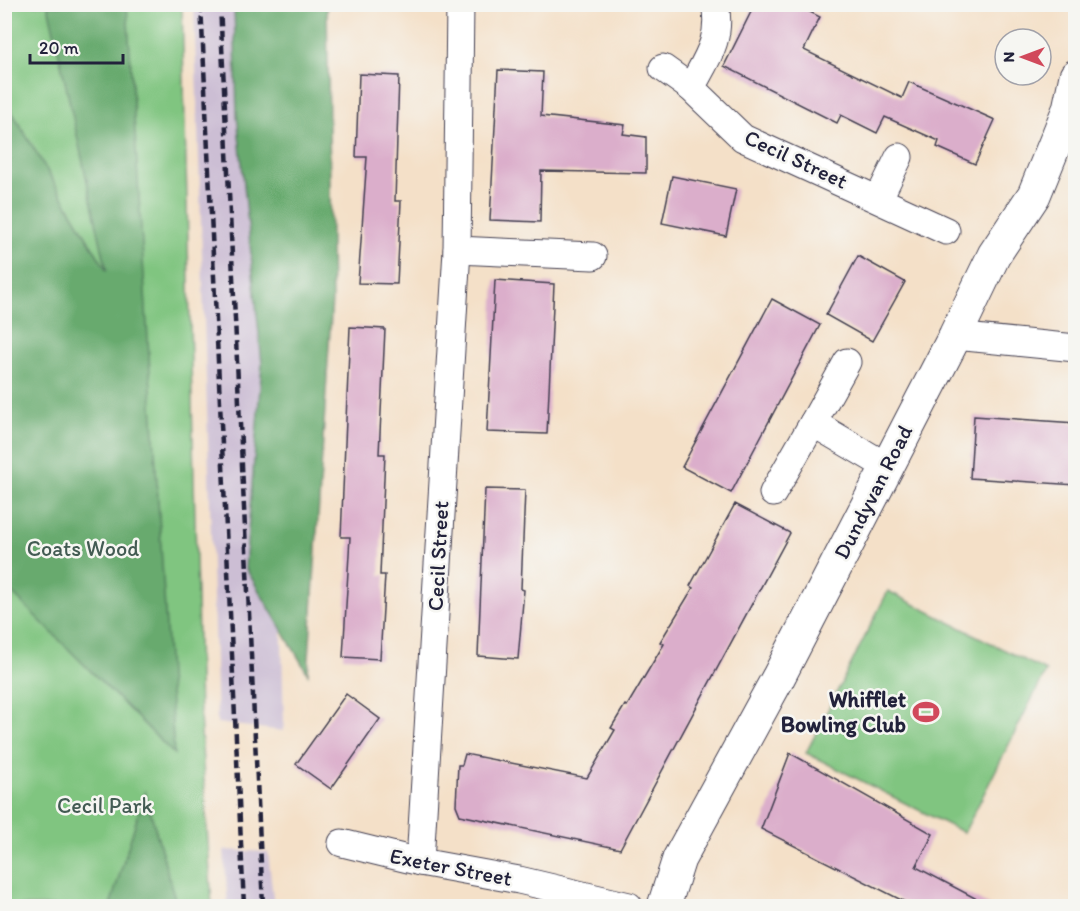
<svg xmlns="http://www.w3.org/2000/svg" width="1080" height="911" font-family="Itim,sans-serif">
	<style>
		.industrial { fill: #ccbed4 }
		.green { fill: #80c580; stroke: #51745e; stroke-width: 1.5 }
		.forest { fill: #68aa6e; stroke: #456654; stroke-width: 1.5 }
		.building { fill: #dbaecb }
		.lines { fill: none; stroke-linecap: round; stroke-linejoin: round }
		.street-casing { stroke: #423e50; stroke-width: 29 }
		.secondary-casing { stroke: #423e50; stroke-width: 35 }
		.street { stroke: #fff; stroke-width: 27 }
		.secondary { stroke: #fff; stroke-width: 33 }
		.rail { stroke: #22223b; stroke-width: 4.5; stroke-dasharray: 9 4.5; stroke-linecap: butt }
		.labels { text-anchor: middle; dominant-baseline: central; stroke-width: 5; stroke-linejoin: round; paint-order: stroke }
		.street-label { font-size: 22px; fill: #22223b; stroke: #f6f6f2 }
		.park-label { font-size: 22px; fill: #435b53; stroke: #f6f6f2 }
		.poi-label { font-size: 22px; font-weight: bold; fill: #22223b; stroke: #f6f6f2; text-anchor: end }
	</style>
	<rect width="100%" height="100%" fill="#f6f6f2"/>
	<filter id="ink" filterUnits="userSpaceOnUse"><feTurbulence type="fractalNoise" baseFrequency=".0167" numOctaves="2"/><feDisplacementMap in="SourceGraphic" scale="12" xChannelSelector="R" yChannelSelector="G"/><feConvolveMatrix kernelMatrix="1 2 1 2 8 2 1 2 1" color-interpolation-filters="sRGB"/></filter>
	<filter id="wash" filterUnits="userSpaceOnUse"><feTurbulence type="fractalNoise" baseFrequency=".008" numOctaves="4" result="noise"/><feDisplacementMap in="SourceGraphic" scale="24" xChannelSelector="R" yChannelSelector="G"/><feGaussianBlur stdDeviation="1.35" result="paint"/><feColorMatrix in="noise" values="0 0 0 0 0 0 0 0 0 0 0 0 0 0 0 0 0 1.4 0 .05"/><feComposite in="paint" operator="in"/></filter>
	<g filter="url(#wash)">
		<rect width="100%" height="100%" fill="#f4e0c8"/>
		<g class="industrial">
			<polygon points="194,5 268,5 284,731 217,723"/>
			<polygon points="224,850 268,852 274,906 228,906"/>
		</g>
		<g class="green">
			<polygon points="5,5 182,5 200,716 212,906 5,906"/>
			<polygon points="888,591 1046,671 964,833 806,753"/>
		</g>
		<g class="forest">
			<polygon points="48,5 127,5 174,754 5,586 5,100 107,271"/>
			<polygon points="234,5 327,5 332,299 308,674 245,567 262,364 237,115"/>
			<polygon points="145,792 177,906 110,906"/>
		</g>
		<g id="blocks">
			<g class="building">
				<polygon points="755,4 794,4 820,17 804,50 902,98 909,82 995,120 975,164 937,147 939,141 885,117 877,133 841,115 837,123 724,66"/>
				<polygon points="498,70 543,72 541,116 625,125 623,134 646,137 646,173 541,171 540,222 490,220"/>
				<polygon points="359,74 399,76 395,201 401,201 397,284 358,283 367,157 356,157"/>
				<polygon points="672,176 736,189 726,236 662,223"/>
				<polygon points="858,256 905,282 872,341 826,315"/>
				<polygon points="495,280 554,284 547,434 487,432"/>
				<polygon points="772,299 820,325 731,493 682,467"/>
				<polygon points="350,327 385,329 379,454 385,454 380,575 385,575 380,659 343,657 350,537 341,537"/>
				<polygon points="974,416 1076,423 1076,485 970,478"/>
				<polygon points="485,489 525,490 521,589 524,590 518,659 478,656"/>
				<polygon points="735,504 790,533 620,849 460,815 456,805 458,765 462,765 465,754 587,778 615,730 611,728 625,705 627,706 664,644 660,642 693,588 690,586"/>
				<polygon points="346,694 380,719 331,789 296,764"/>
				<polygon points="790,753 933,834 916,867 990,906 913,906 761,829"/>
			</g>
		</g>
	</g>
	<g filter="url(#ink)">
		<use href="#blocks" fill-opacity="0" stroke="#423e50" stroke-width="1.5"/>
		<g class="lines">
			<g class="street-casing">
				<g id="street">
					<path d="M715,4C722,39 707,58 691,88L743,138L946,231"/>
					<polyline points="663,68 691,88"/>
					<polyline points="879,198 899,157"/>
					<polyline points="457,250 593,256"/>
					<polyline points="955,336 1076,348"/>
					<polyline points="847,362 813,423 886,466"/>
					<polyline points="773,493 813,423"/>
					<polyline points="342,843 420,862 519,880 629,906"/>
					<polyline points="420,862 457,250 460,4"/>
				</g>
			</g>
			<g class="secondary-casing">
				<polyline id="secondary" points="664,906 679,859 778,678 955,336 994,255 1034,195 1069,109 1076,76"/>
			</g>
			<use href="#street" class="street"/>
			<use href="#secondary" class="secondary"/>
			<g class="rail">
				<polyline points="201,4 244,906"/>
				<polyline points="220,4 263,906"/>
			</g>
		</g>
	</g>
	<defs>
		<g id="stadium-bare" transform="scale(2.07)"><path d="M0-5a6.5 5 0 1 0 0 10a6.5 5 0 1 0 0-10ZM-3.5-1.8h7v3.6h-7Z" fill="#d1495b" stroke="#f6f6f2" stroke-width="2.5" paint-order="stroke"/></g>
	</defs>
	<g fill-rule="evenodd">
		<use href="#stadium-bare" x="926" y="712"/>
	</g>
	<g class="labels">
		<g class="street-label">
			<text transform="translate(796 159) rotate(25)">Cecil Street</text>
			<text transform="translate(873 492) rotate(-63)">Dundyvan Road</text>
			<text transform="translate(438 556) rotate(-87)">Cecil Street</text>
			<text transform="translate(451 867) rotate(11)">Exeter Street</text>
		</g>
		<g class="park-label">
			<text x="83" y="548">Coats Wood</text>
			<text x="105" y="805">Cecil Park</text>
		</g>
		<g class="poi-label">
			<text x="906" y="699">Whifflet<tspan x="906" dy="25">Bowling Club</tspan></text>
		</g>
	</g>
	<rect width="1080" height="911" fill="none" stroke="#f6f6f2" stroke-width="24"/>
	<g transform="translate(1023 57) rotate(270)"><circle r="28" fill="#f6f6f2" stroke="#a1a1a9" stroke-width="1.5"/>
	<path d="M0-4.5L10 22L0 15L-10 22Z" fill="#d1495b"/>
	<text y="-9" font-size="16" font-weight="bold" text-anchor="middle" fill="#22223b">N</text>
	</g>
	<path d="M30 54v9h93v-9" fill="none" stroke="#22223b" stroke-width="3"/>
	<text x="39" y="54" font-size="18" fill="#22223b" stroke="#f6f6f2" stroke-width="4.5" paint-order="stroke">20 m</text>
</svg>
